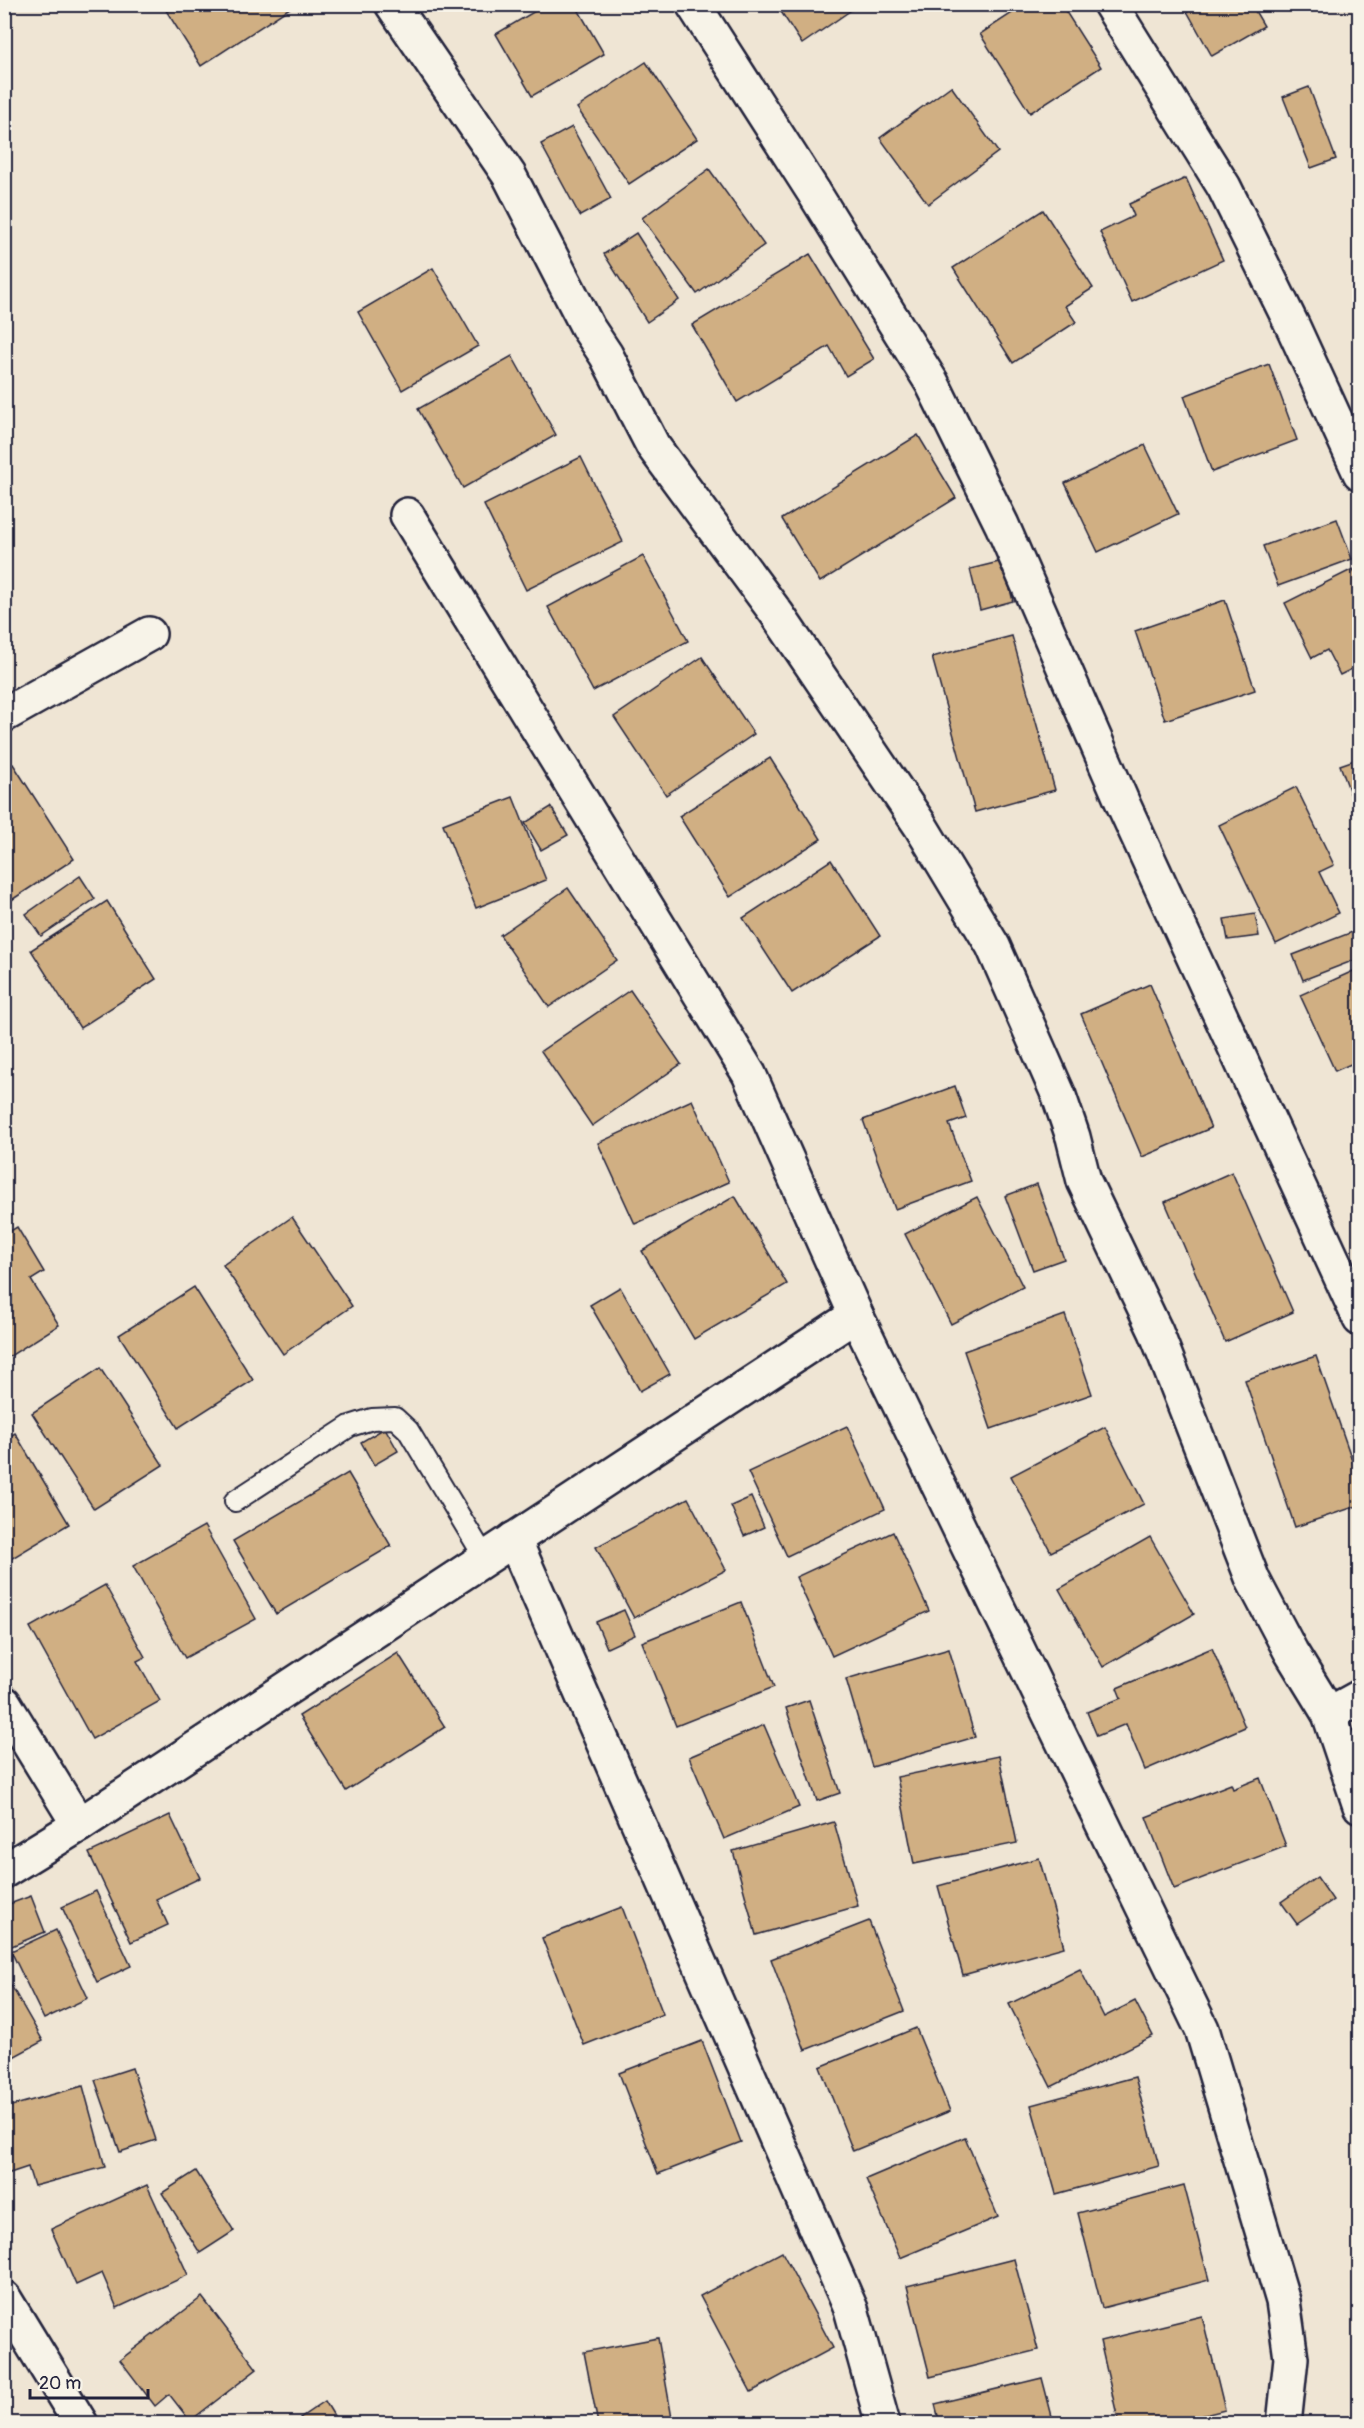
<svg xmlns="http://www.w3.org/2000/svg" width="1364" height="2428" font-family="Pangolin,sans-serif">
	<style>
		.building { fill: #d0af83; stroke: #22223b; stroke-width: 1.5 }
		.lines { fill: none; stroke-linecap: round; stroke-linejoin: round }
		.service-casing { stroke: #22223b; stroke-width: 24 }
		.minor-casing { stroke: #22223b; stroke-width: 38 }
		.service { stroke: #f7f3e8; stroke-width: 20 }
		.minor { stroke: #f7f3e8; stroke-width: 33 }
	</style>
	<rect width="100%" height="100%" fill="#efe5d4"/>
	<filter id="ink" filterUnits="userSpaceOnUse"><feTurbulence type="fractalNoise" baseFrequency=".0167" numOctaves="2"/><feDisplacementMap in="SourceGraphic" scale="12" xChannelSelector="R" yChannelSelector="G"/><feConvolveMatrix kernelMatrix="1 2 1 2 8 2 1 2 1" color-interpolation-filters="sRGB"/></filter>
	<g filter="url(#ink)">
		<g class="building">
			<polygon points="162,4 296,4 201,66"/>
			<polygon points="547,4 575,4 604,54 532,96 496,34"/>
			<polygon points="776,4 860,4 802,44"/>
			<polygon points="1026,4 1061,4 1101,67 1030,113 980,34"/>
			<polygon points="1183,4 1251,4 1264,26 1212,56"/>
			<polygon points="646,62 697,139 629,184 577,108"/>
			<polygon points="951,86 998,152 928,204 880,138"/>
			<polygon points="1309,87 1336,159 1311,168 1283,97"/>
			<polygon points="572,127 611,199 580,216 541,144"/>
			<polygon points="709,169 764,245 697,294 642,218"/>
			<polygon points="1186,178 1223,260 1132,302 1100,232 1134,216 1129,204"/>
			<polygon points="1043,210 1093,288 1065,306 1076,322 1013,363 953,268"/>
			<polygon points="636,233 679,300 647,322 604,254"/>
			<polygon points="810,254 874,359 846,376 829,346 737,402 692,325"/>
			<polygon points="433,268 478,346 402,390 358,312"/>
			<polygon points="512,356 556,435 463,488 418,409"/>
			<polygon points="1269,364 1297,440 1212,472 1184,396"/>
			<polygon points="918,435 956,498 820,582 782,519"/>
			<polygon points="1145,445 1178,514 1098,552 1065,483"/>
			<polygon points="581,457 623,542 526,590 484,505"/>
			<polygon points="1337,519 1352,559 1278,586 1263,546"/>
			<polygon points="643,556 688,641 593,691 548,607"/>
			<polygon points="1003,561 1013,601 980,610 970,569"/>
			<polygon points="1353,569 1360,581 1360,665 1340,675 1327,650 1312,658 1285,603"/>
			<polygon points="1225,600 1255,690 1165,720 1135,631"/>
			<polygon points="1012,636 1055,790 975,812 932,657"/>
			<polygon points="702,657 754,734 666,795 614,717"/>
			<polygon points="770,758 821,839 730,897 679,816"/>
			<polygon points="1360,758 1360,820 1340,765"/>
			<polygon points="13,764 74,859 4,905 4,770"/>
			<polygon points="1296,787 1334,865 1319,872 1339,913 1276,944 1219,825"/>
			<polygon points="513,797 546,880 476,908 443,824"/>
			<polygon points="551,807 568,835 541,850 525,823"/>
			<polygon points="831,860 880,936 792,993 743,918"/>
			<polygon points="80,876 95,899 41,936 26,914"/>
			<polygon points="568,888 617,960 549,1007 500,935"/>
			<polygon points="107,901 156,979 80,1028 31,950"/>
			<polygon points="1255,914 1259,936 1228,940 1224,919"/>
			<polygon points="1360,929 1360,958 1303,980 1293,955"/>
			<polygon points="1360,968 1360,1060 1335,1071 1300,995"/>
			<polygon points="1150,984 1211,1128 1142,1157 1081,1014"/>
			<polygon points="630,990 681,1064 592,1126 541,1051"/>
			<polygon points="955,1086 966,1118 949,1124 971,1181 895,1209 863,1120"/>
			<polygon points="692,1100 729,1182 635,1224 598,1143"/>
			<polygon points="1232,1172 1293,1312 1225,1342 1165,1202"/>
			<polygon points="1037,1184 1064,1259 1033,1270 1005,1196"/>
			<polygon points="735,1196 787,1284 694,1339 642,1251"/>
			<polygon points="977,1197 1023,1287 951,1324 905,1234"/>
			<polygon points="292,1217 352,1306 283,1354 223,1265"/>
			<polygon points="17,1227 44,1272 31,1280 59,1325 4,1360 4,1235"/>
			<polygon points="194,1287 253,1380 178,1428 119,1335"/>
			<polygon points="620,1287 670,1374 640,1391 590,1305"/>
			<polygon points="1065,1315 1092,1394 991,1429 964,1351"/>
			<polygon points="1316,1356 1360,1483 1360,1505 1295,1527 1245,1380"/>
			<polygon points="100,1368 163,1465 94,1509 32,1413"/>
			<polygon points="847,1426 885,1509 787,1556 748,1472"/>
			<polygon points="1105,1427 1144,1504 1051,1552 1011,1476"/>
			<polygon points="385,1428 398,1451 374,1465 361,1442"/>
			<polygon points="15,1433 69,1524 4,1563 4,1440"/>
			<polygon points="348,1473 391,1546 276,1614 233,1541"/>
			<polygon points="751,1497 764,1527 744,1536 731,1506"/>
			<polygon points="688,1498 726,1570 634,1618 596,1547"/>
			<polygon points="204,1526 256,1619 185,1658 133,1566"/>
			<polygon points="893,1532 929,1611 832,1656 796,1577"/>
			<polygon points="1150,1537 1194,1614 1103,1667 1059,1589"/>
			<polygon points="105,1585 145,1657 137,1661 160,1701 92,1739 30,1627"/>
			<polygon points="741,1602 774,1687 676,1726 642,1642"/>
			<polygon points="624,1610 635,1635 607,1648 596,1622"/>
			<polygon points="1212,1648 1245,1727 1145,1770 1126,1724 1097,1736 1087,1712 1121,1698 1117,1688"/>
			<polygon points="949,1649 975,1737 872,1767 846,1679"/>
			<polygon points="398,1653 445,1727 346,1791 299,1716"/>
			<polygon points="809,1700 840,1793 817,1801 786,1708"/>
			<polygon points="764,1725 799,1807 724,1839 689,1757"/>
			<polygon points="999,1756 1017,1843 914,1864 897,1777"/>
			<polygon points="1260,1778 1286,1846 1174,1889 1146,1817 1231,1784 1233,1789"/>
			<polygon points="170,1815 200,1878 156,1899 168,1925 131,1942 89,1853"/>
			<polygon points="834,1822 858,1906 756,1935 733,1851"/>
			<polygon points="1039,1858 1064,1947 963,1975 938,1886"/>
			<polygon points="1317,1877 1333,1900 1297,1924 1281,1902"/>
			<polygon points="96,1891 131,1966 97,1982 62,1907"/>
			<polygon points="31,1896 45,1932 7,1948 4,1941 4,1906"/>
			<polygon points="622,1907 663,2014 584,2045 542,1938"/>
			<polygon points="869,1921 904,2011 805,2050 771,1959"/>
			<polygon points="56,1930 88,1998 44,2019 11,1951"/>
			<polygon points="1080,1969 1104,2017 1135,2001 1153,2036 1051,2087 1009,2004"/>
			<polygon points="4,1973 43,2041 4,2062"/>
			<polygon points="916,2028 950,2111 853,2151 820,2067"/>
			<polygon points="702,2041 741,2142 658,2174 619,2073"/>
			<polygon points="132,2068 156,2140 120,2152 95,2080"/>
			<polygon points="1135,2077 1159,2166 1056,2194 1031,2105"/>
			<polygon points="83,2086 105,2167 34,2186 28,2167 7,2174 4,2164 4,2108"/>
			<polygon points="965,2137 998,2217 900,2258 866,2179"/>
			<polygon points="196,2171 234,2231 200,2253 162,2193"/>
			<polygon points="147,2185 188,2275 117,2308 102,2273 76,2285 51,2229"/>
			<polygon points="1184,2185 1209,2280 1102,2308 1078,2213"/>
			<polygon points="782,2252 833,2348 751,2392 700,2296"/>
			<polygon points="1014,2259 1038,2350 930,2377 907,2286"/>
			<polygon points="202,2297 257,2369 190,2421 169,2394 155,2406 120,2360"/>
			<polygon points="1202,2316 1225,2410 1168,2424 1119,2424 1100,2341"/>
			<polygon points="658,2338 673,2424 598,2424 584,2352"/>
			<polygon points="1042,2378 1054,2424 940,2424 935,2404"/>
			<polygon points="325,2401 339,2424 304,2424 300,2418"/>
		</g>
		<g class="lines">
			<g class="service-casing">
				<polyline id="service" points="235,1501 350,1426 372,1419 395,1418 408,1430 485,1558"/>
			</g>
			<g class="minor-casing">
				<g id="minor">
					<polyline points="392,4 509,175 588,328 606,355 653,446 777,614 920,825 993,946 1059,1096 1073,1137 1084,1181 1156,1332 1253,1580 1291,1652 1329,1714 1360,1806"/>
					<polyline points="693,4 813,191 932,383 1002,525 1124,806 1360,1319"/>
					<polyline points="1110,4 1224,187 1293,327 1360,473"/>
					<polyline points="407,515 749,1074 856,1315 1202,2029 1283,2301 1291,2358 1284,2424"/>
					<polyline points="4,715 149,634"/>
					<polyline points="514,1539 851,2309 883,2424"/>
					<polyline points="4,1703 79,1825"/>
					<polyline points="1329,1714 1360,1697"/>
					<polyline points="4,1871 79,1825 856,1315"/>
					<polyline points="4,2298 81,2424"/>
				</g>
			</g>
			<use href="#service" class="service"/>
			<use href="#minor" class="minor"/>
		</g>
	</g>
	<rect width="1364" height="2428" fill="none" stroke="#f7f3e8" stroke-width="24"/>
	<rect x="12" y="12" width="1340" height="2404" fill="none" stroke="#22223b" stroke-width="2" filter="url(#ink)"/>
	<path d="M30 2389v9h118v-9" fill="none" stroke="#22223b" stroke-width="3"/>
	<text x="39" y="2389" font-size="18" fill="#22223b" stroke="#f7f3e8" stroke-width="4.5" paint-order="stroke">20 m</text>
</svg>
